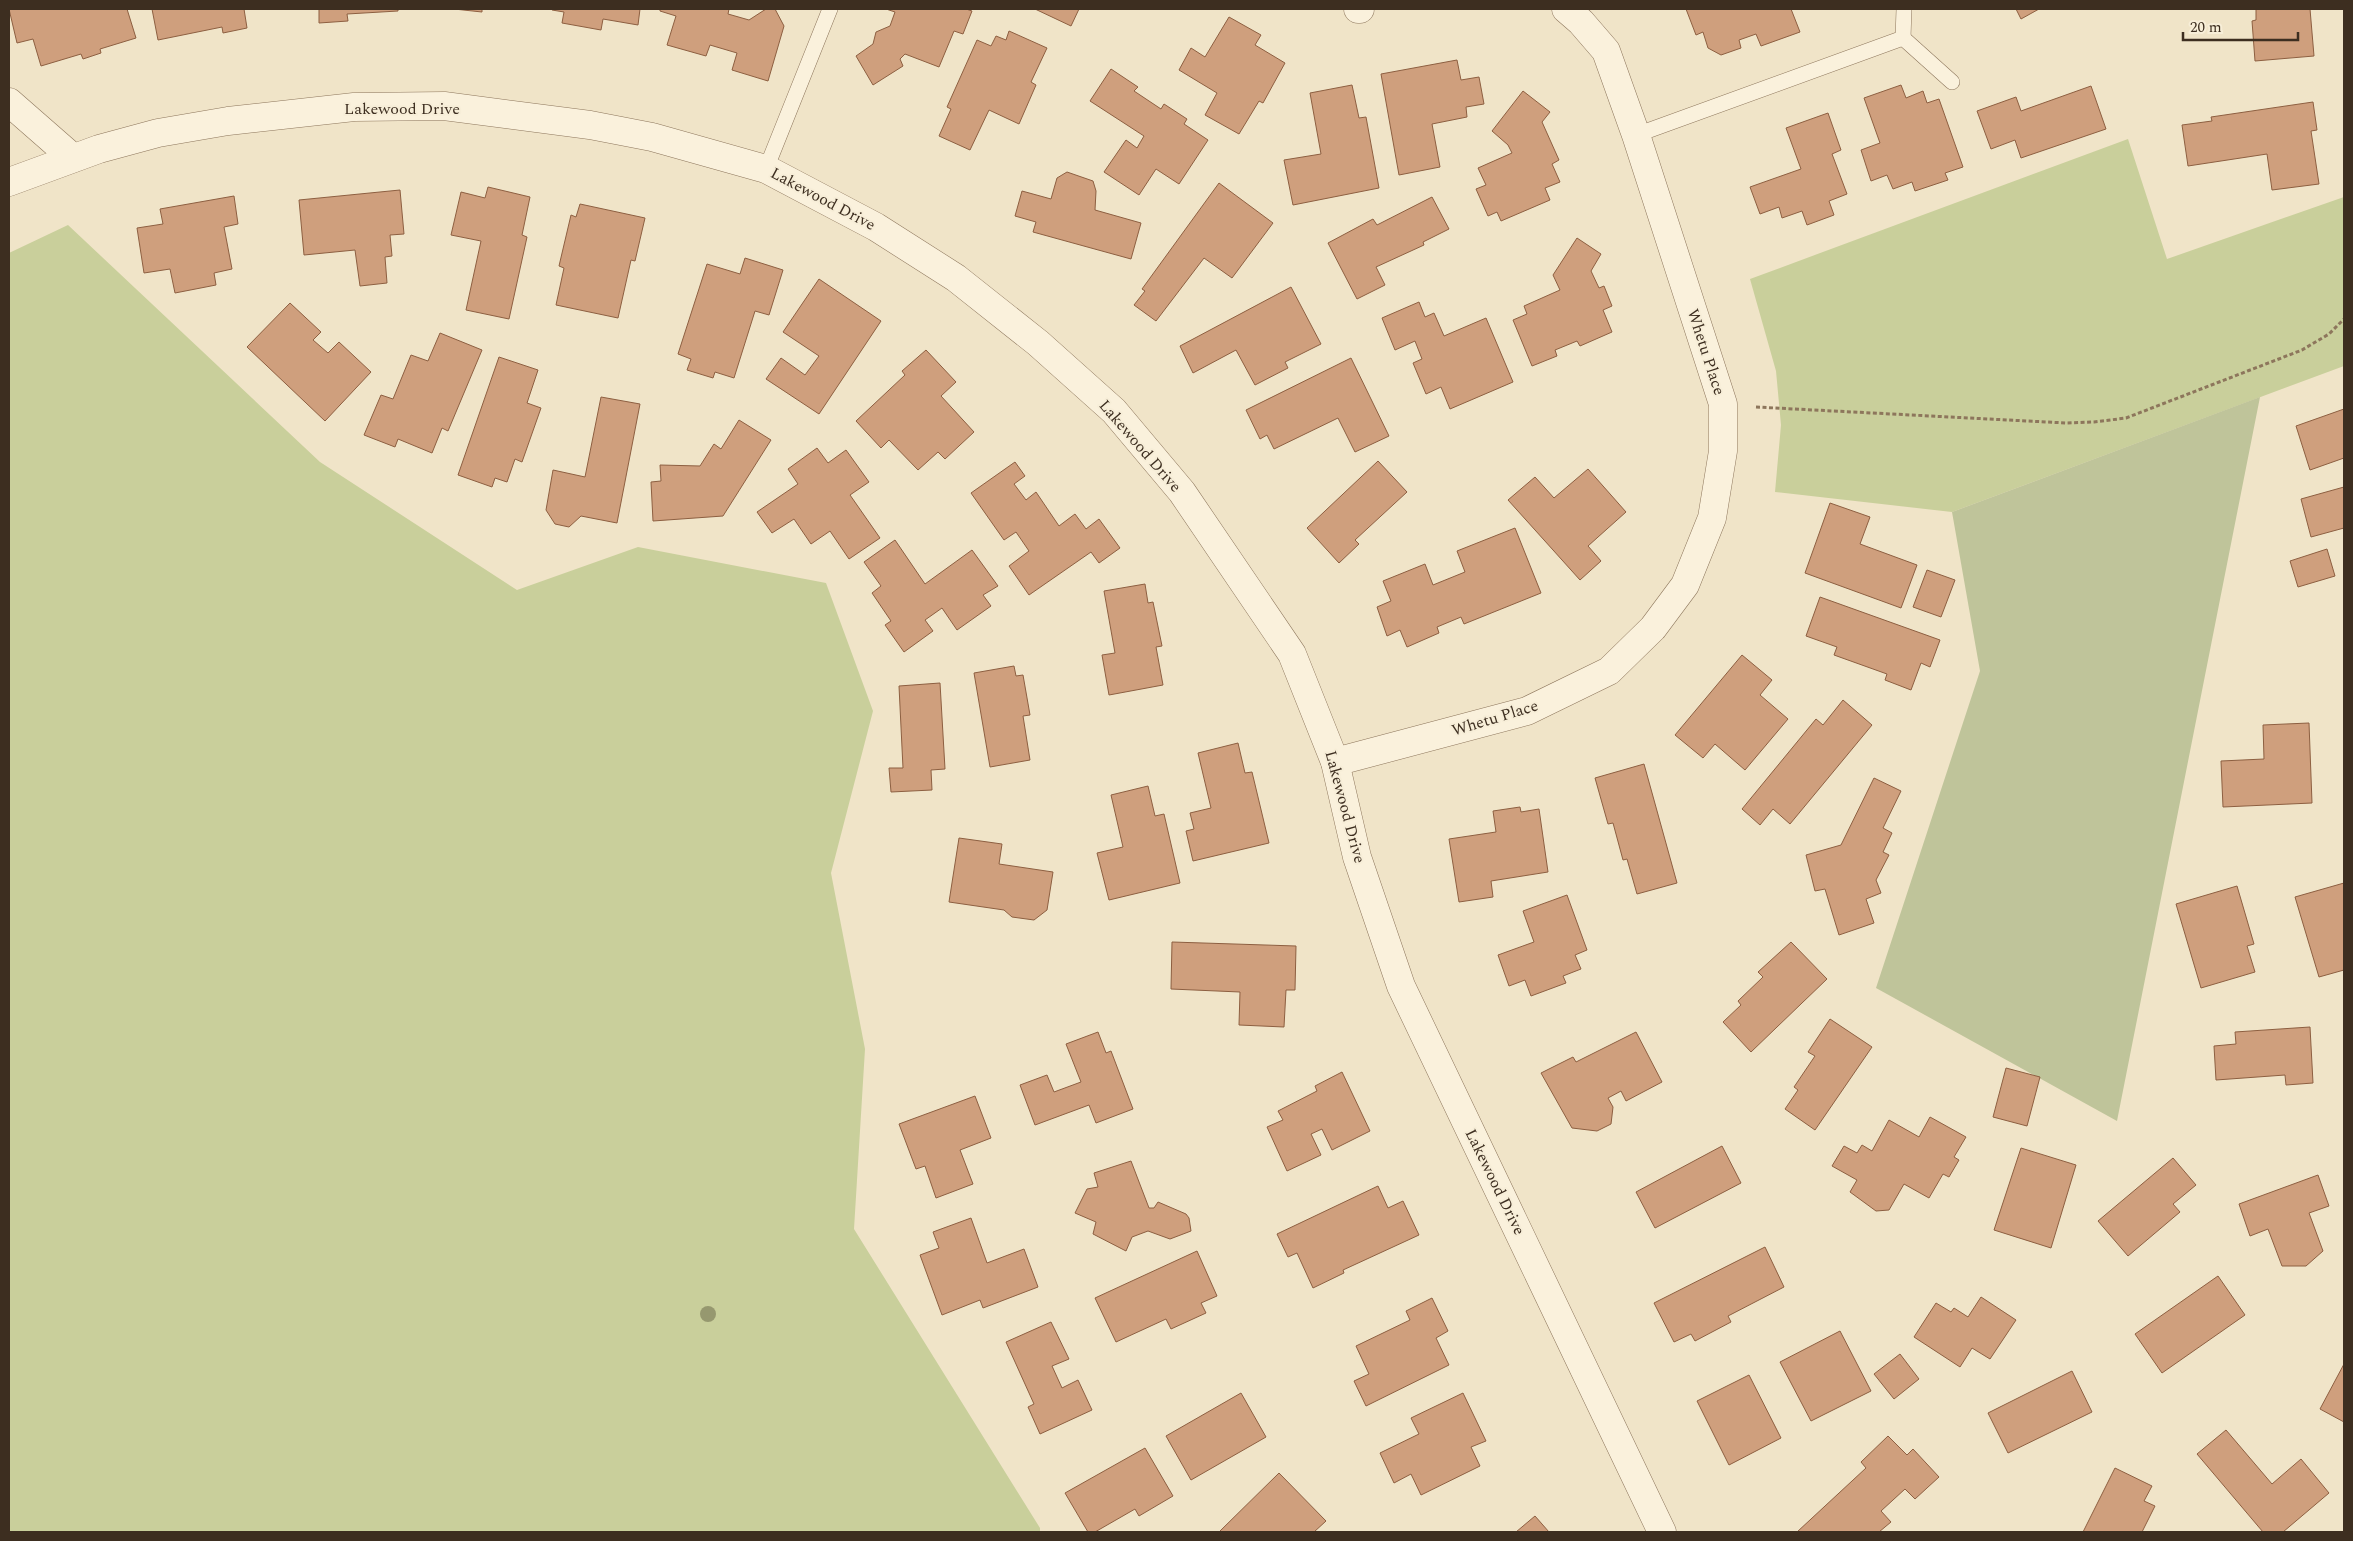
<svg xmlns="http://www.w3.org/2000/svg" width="2353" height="1541" font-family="Spectral,serif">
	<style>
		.green { fill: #c9cf9b }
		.cemetery { fill: #bfc49a }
		.building { fill: #cf9f7d; stroke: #8d5f41 }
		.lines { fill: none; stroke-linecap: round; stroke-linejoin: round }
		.lane-casing { stroke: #8d765c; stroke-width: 16 }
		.street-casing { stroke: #8d765c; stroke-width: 29 }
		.path { stroke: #8d765c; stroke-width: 3; stroke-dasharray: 4 2.5; stroke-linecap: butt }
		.lane { stroke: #faf1dc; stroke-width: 15 }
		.street { stroke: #faf1dc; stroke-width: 28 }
		.tree { fill: #96986f }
		.labels { text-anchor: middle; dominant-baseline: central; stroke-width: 4; stroke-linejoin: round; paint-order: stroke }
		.street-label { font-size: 16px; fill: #3d2e20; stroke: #f7eed8 }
	</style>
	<rect width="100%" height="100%" fill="#f0e4c8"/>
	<g class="green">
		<polygon points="2128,139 2167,259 2344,197 2344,366 1952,512 1775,492 1781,425 1776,371 1750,279"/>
		<polygon points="68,225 320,462 517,590 638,547 826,583 873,711 831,873 865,1049 854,1229 1040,1528 1040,1532 9,1532 9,253"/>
	</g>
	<polygon class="cemetery" points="2260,397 2117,1121 1876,988 1980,671 1952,512"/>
	<g class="building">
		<polygon points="9,9 127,9 136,38 100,49 101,53 83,59 81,54 41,66 33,39 17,43"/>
		<polygon points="152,9 244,9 247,28 223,33 222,27 158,40"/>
		<polygon points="319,9 398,9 398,11 347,14 348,21 319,23"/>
		<polygon points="454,9 482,9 482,12"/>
		<polygon points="553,9 640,9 638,25 603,19 601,30 562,23 564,12 552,10"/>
		<polygon points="660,9 729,9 728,14 749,20 766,9 775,9 784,26 768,81 732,70 737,53 710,45 706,56 667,45 676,16 660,11"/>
		<polygon points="886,9 966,9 972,11 963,34 954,31 939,67 905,54 900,59 903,66 873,85 856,56 873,44 876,32 890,26 895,12"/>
		<polygon points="1035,9 1079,9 1071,26"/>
		<polygon points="1686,9 1791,9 1800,32 1761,46 1756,34 1739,40 1741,48 1721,55 1708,48 1703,32 1696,35"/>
		<polygon points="2016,9 2039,9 2021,19"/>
		<polygon points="2256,9 2310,9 2314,56 2255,61 2252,21 2256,20"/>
		<polygon points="1229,17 1261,35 1255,45 1285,63 1263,103 1259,101 1239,134 1205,115 1217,93 1179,70 1191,48 1205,57"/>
		<polygon points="1009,31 1047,48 1031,82 1036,85 1019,124 989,110 970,150 939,136 951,109 947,107 977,40 991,46 996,36 1006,40"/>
		<polygon points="1457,60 1461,80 1479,77 1484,104 1466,107 1467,117 1432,124 1440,167 1399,175 1381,74"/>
		<polygon points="1111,69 1138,87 1134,91 1161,109 1164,104 1187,119 1184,124 1208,140 1179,184 1156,169 1139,195 1104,172 1126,140 1137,148 1144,136 1090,101"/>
		<polygon points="1352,85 1359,118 1366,117 1379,188 1293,205 1284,160 1321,154 1310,93"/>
		<polygon points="1901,85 1906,98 1923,91 1927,103 1939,99 1963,167 1945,173 1948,180 1915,191 1912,182 1893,189 1887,175 1871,181 1861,150 1880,143 1864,98"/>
		<polygon points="2091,86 2106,129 2021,158 2015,140 1991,149 1977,111 2016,97 2021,111"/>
		<polygon points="1523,91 1550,112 1542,122 1559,160 1552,164 1560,182 1545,188 1550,200 1501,221 1497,212 1488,216 1476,189 1486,185 1478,168 1512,153 1508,145 1492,131"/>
		<polygon points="2313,102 2317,130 2311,131 2319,184 2272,190 2267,154 2188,166 2182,125 2212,121 2211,117"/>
		<polygon points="1828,113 1841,150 1832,154 1847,194 1829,201 1834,215 1807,225 1802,211 1782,218 1779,207 1760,214 1750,187 1801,169 1786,128"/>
		<polygon points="1067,172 1093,181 1096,191 1095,210 1141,223 1131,259 1033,232 1036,222 1015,216 1022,191 1051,199 1057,178"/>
		<polygon points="1219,183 1273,223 1232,278 1204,258 1156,321 1134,305 1145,291 1142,289"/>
		<polygon points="488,187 530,197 522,235 527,237 509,319 466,310 481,241 451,235 461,192 485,198"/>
		<polygon points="400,190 404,234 390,235 392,256 385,257 387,283 360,286 355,250 304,255 299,200"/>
		<polygon points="234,196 238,224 224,227 232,269 214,273 216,285 175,293 170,269 144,273 137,228 163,224 160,209"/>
		<polygon points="1432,197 1449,229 1423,242 1424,245 1376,267 1385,285 1357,299 1328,243 1373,219 1377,225"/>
		<polygon points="580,204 645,218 635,261 631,260 618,318 556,305 564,268 559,266 571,215 576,217"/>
		<polygon points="1577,238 1601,254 1591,271 1599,288 1604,286 1612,306 1603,310 1612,332 1580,346 1577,341 1555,350 1557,356 1532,366 1513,320 1527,314 1524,306 1560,290 1553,275"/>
		<polygon points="745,258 783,270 769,315 755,311 734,378 715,372 713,378 687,370 691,359 678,354 707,264 740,274"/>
		<polygon points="819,279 881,321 819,414 766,379 781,358 805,375 819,356 783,332"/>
		<polygon points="1291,287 1321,344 1285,362 1288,368 1255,385 1236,350 1193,373 1180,346"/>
		<polygon points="1419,302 1425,317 1434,313 1444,336 1486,318 1513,382 1450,409 1441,387 1426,394 1413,363 1422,359 1415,341 1395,350 1382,318"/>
		<polygon points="290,303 321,332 313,340 328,353 339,342 371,372 325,421 247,347"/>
		<polygon points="440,333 482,350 448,431 442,428 432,453 398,439 395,447 364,435 381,395 393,399 411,355 428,361"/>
		<polygon points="926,350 956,382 941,396 974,432 945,459 938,452 918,470 889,440 881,448 856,421 905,375 902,371"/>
		<polygon points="499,357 538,370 527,403 541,408 522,462 515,459 507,482 495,478 492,487 458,475"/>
		<polygon points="1351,358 1389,436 1355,452 1338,418 1274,449 1267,435 1260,439 1246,410"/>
		<polygon points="601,397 640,404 617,523 581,516 569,527 555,524 546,510 553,470 585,477"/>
		<polygon points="2344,409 2344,458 2310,470 2296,426"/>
		<polygon points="739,420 771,440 723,516 653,521 651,482 661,481 660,465 700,466 714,444 721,449"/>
		<polygon points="817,448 828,463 846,450 869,482 850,495 880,538 849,559 830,531 811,544 794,519 772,533 757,512 798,484 788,469"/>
		<polygon points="1378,461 1407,492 1355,540 1359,544 1339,563 1307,528"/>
		<polygon points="1015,462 1025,476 1014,484 1026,500 1036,492 1059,526 1075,514 1086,529 1099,519 1120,548 1099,563 1091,552 1029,595 1009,566 1029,551 1016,532 1004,540 971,493"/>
		<polygon points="1588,469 1626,512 1588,546 1601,561 1580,580 1508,500 1535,477 1554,498"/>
		<polygon points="2344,487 2344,528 2311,537 2301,499"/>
		<polygon points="1830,503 1870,517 1860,544 1917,565 1901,608 1805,573"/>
		<polygon points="1515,528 1541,593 1464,624 1461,617 1437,627 1439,633 1407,647 1400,630 1387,636 1377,607 1391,601 1383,581 1425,564 1433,585 1465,572 1457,551"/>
		<polygon points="895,540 925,584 972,550 998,586 983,595 991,606 957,630 942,608 925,620 933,631 904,652 885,625 891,621 872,593 881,586 864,562"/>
		<polygon points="2327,549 2335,576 2298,587 2290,561"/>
		<polygon points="1927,570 1955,580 1941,617 1913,607"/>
		<polygon points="1145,584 1148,603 1153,602 1162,646 1156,647 1163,685 1109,695 1102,655 1115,653 1104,591"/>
		<polygon points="1820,597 1940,640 1930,667 1921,663 1911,690 1885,680 1887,674 1834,655 1837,647 1806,636"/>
		<polygon points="1742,655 1772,680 1760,695 1788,719 1745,770 1715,744 1703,758 1675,735"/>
		<polygon points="1014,666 1016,676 1023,675 1030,715 1023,716 1030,760 990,767 974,673"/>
		<polygon points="940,683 945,769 931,770 932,790 891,792 889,768 903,768 899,686"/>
		<polygon points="1843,700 1872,725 1790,824 1773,809 1760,825 1742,809 1816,719 1823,725"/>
		<polygon points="2309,723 2312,803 2223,807 2221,761 2264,759 2263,725"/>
		<polygon points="1238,743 1245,773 1252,772 1269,843 1193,861 1186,831 1194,829 1190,813 1211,808 1198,753"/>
		<polygon points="1644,764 1677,883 1637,894 1627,859 1623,860 1613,823 1608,824 1595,778"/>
		<polygon points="1874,778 1901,791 1883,828 1892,833 1883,852 1889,855 1876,880 1881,893 1866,899 1874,923 1839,935 1825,889 1815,891 1806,855 1841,845"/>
		<polygon points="1148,786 1155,816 1164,814 1180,883 1109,900 1097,853 1123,847 1111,795"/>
		<polygon points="1520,807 1521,812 1539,809 1548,872 1491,881 1493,897 1459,902 1449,839 1496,832 1493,811"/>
		<polygon points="959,838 1002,844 999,864 1053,872 1047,910 1034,920 1012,917 1004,910 949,902"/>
		<polygon points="2344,883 2344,970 2319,977 2295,897"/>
		<polygon points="2237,886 2254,944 2247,946 2255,972 2201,988 2176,904"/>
		<polygon points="1567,895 1587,950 1575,955 1581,969 1563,976 1566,983 1531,996 1525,980 1509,986 1498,955 1534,942 1523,911"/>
		<polygon points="1172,942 1296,946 1295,990 1286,990 1284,1027 1239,1025 1240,992 1171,989"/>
		<polygon points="1791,942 1827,979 1751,1052 1723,1022 1741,1005 1738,1001 1763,977 1758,972"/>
		<polygon points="1830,1019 1872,1047 1815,1130 1785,1109 1798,1090 1794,1087 1815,1056 1808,1052"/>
		<polygon points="2310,1027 2313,1083 2286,1085 2285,1075 2216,1080 2214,1046 2236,1044 2235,1032"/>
		<polygon points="1098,1032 1106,1053 1111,1051 1133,1109 1096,1123 1089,1105 1035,1125 1020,1085 1047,1075 1054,1092 1081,1082 1066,1044"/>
		<polygon points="1636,1032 1662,1082 1626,1101 1621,1091 1608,1098 1613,1107 1611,1124 1597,1131 1572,1128 1541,1073 1573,1057 1576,1062"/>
		<polygon points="2006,1068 2040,1077 2027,1126 1993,1117"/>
		<polygon points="1342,1072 1370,1131 1332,1150 1322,1129 1311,1134 1321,1155 1287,1171 1267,1127 1283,1120 1278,1111 1317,1091 1315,1086"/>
		<polygon points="975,1096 991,1138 960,1150 973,1184 936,1198 925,1166 916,1169 899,1124"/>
		<polygon points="1930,1117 1966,1137 1954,1157 1959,1160 1949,1177 1943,1174 1929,1198 1904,1184 1889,1210 1876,1211 1850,1192 1857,1180 1832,1166 1844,1146 1857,1153 1862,1145 1872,1151 1889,1120 1919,1137"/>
		<polygon points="1722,1146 1741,1183 1655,1228 1636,1192"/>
		<polygon points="2021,1148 2076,1165 2051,1248 1994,1230"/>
		<polygon points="2173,1158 2196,1185 2173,1204 2180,1212 2128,1256 2098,1221"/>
		<polygon points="1131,1161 1149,1208 1154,1208 1158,1202 1186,1214 1189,1218 1191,1231 1170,1239 1148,1231 1132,1237 1126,1251 1093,1234 1096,1222 1075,1213 1087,1189 1098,1187 1094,1173"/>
		<polygon points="2318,1175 2329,1206 2309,1213 2323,1251 2306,1266 2282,1266 2268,1229 2250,1236 2239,1204"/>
		<polygon points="1378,1186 1388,1208 1403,1201 1419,1235 1343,1270 1344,1273 1313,1288 1297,1253 1288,1257 1277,1234"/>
		<polygon points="971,1218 987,1263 1024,1249 1038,1287 983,1308 980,1300 942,1315 920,1255 939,1248 933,1232"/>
		<polygon points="1765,1247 1784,1287 1728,1316 1731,1322 1695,1341 1691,1334 1674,1342 1654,1303"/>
		<polygon points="1197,1251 1217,1296 1201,1303 1206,1313 1171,1329 1166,1319 1116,1342 1095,1298"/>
		<polygon points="2218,1276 2245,1315 2162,1373 2135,1334"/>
		<polygon points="1981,1297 2016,1320 1990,1359 1972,1348 1960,1367 1914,1337 1936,1303 1951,1312 1954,1308 1968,1317"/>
		<polygon points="1432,1298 1448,1331 1436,1338 1449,1365 1366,1406 1354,1381 1369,1374 1356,1346 1410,1320 1406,1311"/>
		<polygon points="1051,1322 1069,1359 1052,1366 1062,1388 1078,1380 1092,1410 1040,1434 1028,1407 1034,1404 1006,1342"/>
		<polygon points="1840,1331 1871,1391 1811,1421 1780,1362"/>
		<polygon points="1900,1354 1919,1379 1894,1399 1874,1374"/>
		<polygon points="2344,1364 2344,1422 2320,1409"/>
		<polygon points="2072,1371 2092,1412 2008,1453 1988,1413"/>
		<polygon points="1749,1375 1781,1438 1729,1465 1697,1401"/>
		<polygon points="1241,1393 1266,1437 1191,1480 1166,1436"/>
		<polygon points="1463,1393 1486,1441 1471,1447 1480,1466 1421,1495 1411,1474 1394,1483 1380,1453 1419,1434 1411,1418"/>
		<polygon points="2226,1430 2272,1484 2301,1459 2329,1493 2283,1532 2263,1532 2197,1454"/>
		<polygon points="1888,1436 1907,1455 1913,1449 1939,1477 1915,1499 1905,1489 1881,1511 1891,1522 1879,1532 1797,1532 1866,1468 1861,1462"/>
		<polygon points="1145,1448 1173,1496 1139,1516 1135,1509 1095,1532 1088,1532 1065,1493"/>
		<polygon points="2115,1468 2152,1486 2144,1501 2155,1506 2142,1532 2083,1532"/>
		<polygon points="1279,1473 1326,1521 1314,1532 1219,1532"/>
		<polygon points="1535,1516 1549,1532 1516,1532"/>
	</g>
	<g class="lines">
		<g class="lane-casing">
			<g id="lane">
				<polyline points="1903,38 1952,82"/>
				<polyline points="1636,135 1903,38 1904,9"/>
				<polyline points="766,169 830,9"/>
			</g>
		</g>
		<g class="street-casing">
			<g id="street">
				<polyline points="1358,9 1360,9"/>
				<polyline points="9,102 73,158"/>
				<polyline points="9,182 99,149 158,133 228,121 354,107 444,106 590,125 652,137 766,169 876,227 956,278 1038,343 1114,411 1182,492 1292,654 1335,762 1357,857 1401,986 1662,1532"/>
				<polyline points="1335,762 1527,711 1609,671 1653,628 1685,585 1712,518 1723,451 1723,404 1636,135 1606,51 1581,22 1566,9"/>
			</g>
		</g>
		<polyline class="path" points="1756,407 2066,423 2094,422 2126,418 2302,350 2329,334 2344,319"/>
		<use href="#lane" class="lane"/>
		<use href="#street" class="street"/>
	</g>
	<circle class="tree" cx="708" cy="1314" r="8"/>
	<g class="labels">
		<g class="street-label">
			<text x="402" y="109">Lakewood Drive</text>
			<text transform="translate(823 199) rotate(28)">Lakewood Drive</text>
			<text transform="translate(1706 352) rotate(72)">Whetu Place</text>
			<text transform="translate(1140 446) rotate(49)">Lakewood Drive</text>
			<text transform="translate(1495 718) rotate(-17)">Whetu Place</text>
			<text transform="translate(1345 807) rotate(75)">Lakewood Drive</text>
			<text transform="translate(1495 1182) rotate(64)">Lakewood Drive</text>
		</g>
	</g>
	<rect width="2353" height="1541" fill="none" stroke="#3d2e20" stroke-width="20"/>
	<path d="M2183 32v8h115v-8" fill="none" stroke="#3d2e20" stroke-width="2.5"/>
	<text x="2190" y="32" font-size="15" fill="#3d2e20" stroke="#f7eed8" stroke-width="4" paint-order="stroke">20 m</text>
</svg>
